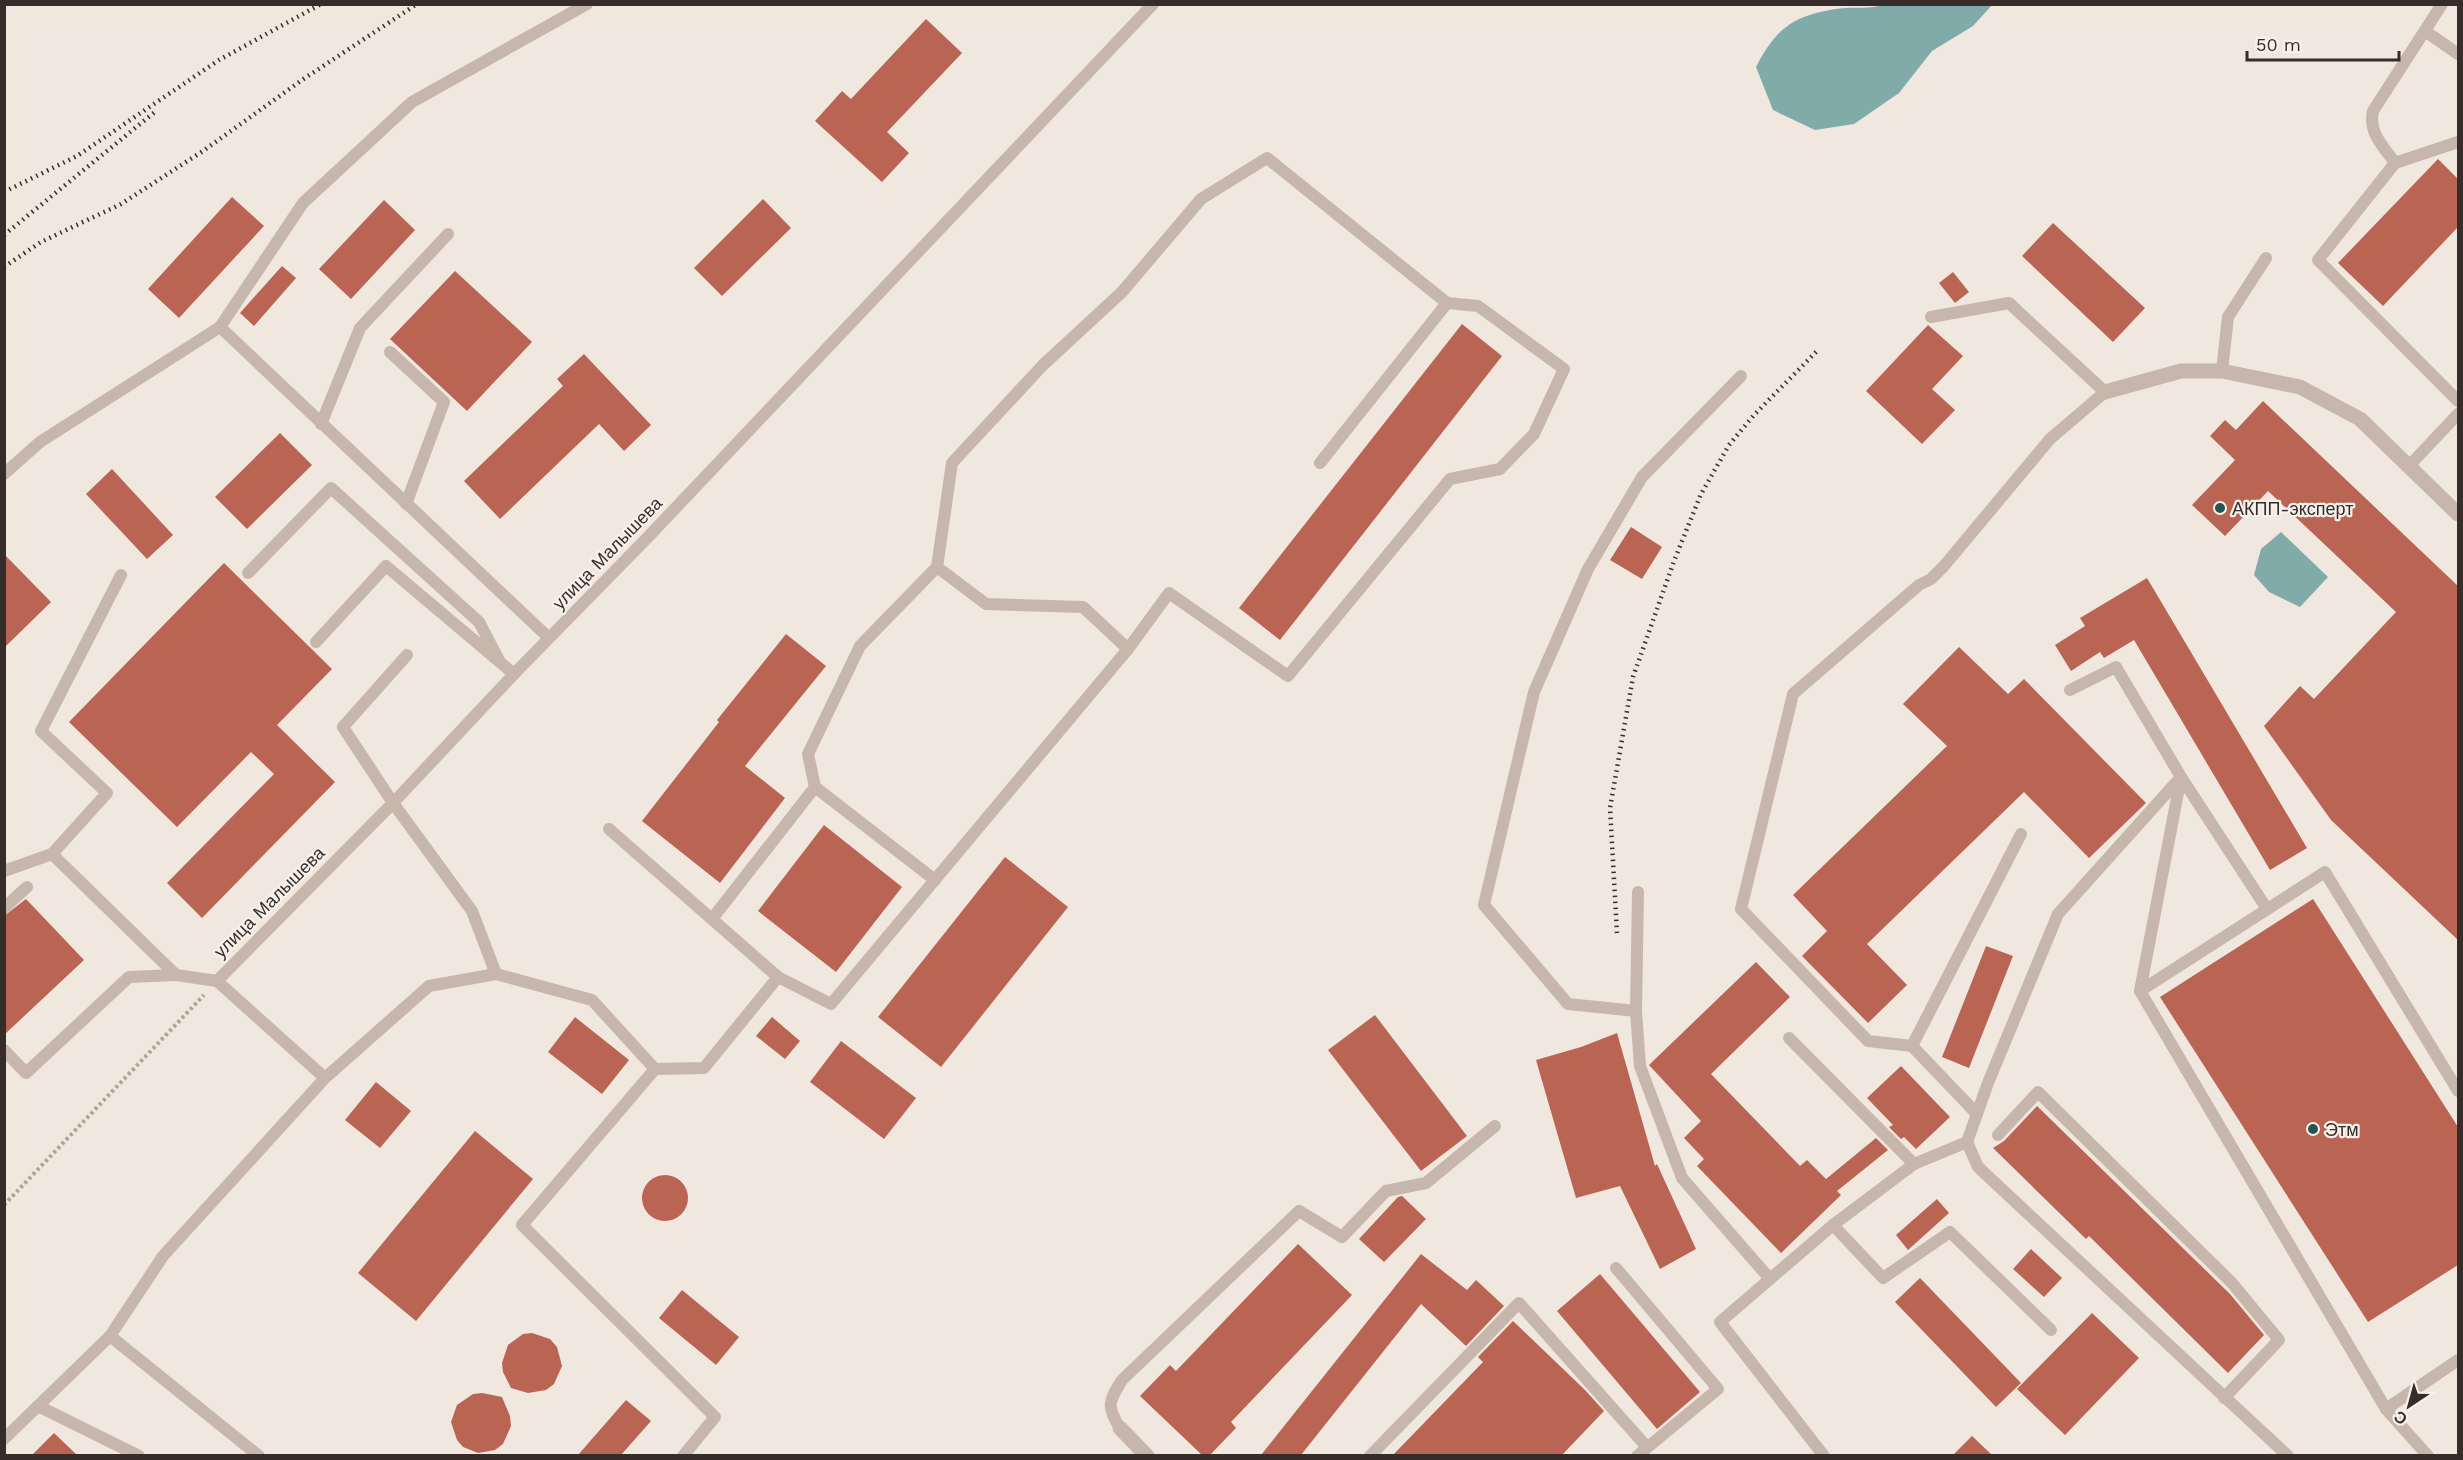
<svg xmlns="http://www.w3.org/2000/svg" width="2463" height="1460" font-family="'Work Sans',sans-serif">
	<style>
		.water { fill: #81aba9 }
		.building { fill: #ba6454 }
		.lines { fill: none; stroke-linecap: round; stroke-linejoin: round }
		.path { stroke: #b3a096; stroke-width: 4; stroke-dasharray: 3 3; stroke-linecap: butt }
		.service { stroke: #c7b6ac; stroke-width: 12 }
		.minor { stroke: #c7b6ac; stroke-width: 15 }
		.rail { stroke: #362d2a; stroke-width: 4.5; stroke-dasharray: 1.5 4.5; stroke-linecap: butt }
		.poi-dot { fill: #245453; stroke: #f8f1eb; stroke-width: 2 }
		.labels { text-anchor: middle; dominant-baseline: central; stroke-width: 4.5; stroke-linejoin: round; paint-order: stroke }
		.poi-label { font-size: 18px; fill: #362d2a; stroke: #f8f1eb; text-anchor: start }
		.street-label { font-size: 18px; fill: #362d2a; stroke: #f8f1eb }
	</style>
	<rect width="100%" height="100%" fill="#f0e7df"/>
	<g class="water">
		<path d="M1887,4L1992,5L1973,26L1932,51L1899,93L1854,124L1815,130L1773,110L1756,67C1776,29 1792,16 1836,9C1853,6 1869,10 1887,4Z"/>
		<polygon points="2281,532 2328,577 2300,607 2269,592 2254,575 2261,549"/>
	</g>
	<g class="building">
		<polygon points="926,19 962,53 887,132 909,153 882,182 815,121 842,91 851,99"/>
		<polygon points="2438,159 2458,179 2458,227 2383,306 2338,263"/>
		<polygon points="232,197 264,226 179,318 148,289"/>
		<polygon points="763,199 791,228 722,296 694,268"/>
		<polygon points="384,200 415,230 351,299 319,269"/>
		<polygon points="2053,223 2145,308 2113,342 2022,256"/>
		<polygon points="282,266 296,278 254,326 240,313"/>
		<polygon points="455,271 532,342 467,411 390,339"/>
		<polygon points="1953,272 1969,292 1955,303 1939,283"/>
		<polygon points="1462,324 1502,356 1280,640 1239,608"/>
		<polygon points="1928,325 1963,356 1932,389 1955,410 1922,444 1866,391"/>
		<polygon points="584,354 651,425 624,451 599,424 500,519 464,481 563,386 557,379"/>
		<polygon points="2263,401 2458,586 2458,940 2331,820 2264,726 2300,686 2314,699 2396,612 2268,491 2225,536 2192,505 2235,460 2210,436 2225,420 2236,430"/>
		<polygon points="280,433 312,465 247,529 215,497"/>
		<polygon points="112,469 173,535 147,559 86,494"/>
		<polygon points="1631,527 1662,547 1642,579 1610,560"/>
		<polygon points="4,554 51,602 4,648"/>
		<polygon points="224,563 332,669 277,725 335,782 202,918 167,883 274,774 251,752 177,827 69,722"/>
		<polygon points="2147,578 2307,848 2270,870 2134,640 2104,658 2100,652 2071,671 2055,645 2085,626 2080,618"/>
		<polygon points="786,634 826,666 745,766 785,798 720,883 642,821 719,722 717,720"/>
		<polygon points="1959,647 2008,694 2024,679 2146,803 2089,858 2024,792 1867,944 1907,985 1868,1023 1802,956 1827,931 1793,895 1947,746 1903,704"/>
		<polygon points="824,825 902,887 836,972 758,911"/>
		<polygon points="1005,857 1068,907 941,1067 878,1017"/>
		<polygon points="26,899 84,960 4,1035 4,916"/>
		<polygon points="2313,899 2458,1127 2458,1265 2368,1322 2160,997"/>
		<polygon points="1986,946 2013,956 1969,1068 1942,1057"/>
		<polygon points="1756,962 1790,997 1711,1074 1800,1166 1807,1160 1826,1179 1876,1138 1888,1150 1837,1191 1841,1195 1781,1253 1697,1166 1704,1159 1684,1138 1701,1121 1649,1065"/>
		<polygon points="1375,1015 1467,1136 1421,1171 1328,1050"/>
		<polygon points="575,1017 629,1060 602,1094 548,1052"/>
		<polygon points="772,1017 800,1041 785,1059 756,1036"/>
		<polygon points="1617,1033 1655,1166 1657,1164 1696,1249 1660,1269 1620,1186 1576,1198 1536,1060 1581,1047"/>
		<polygon points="841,1041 916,1098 884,1139 810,1082"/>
		<polygon points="1901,1066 1950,1117 1916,1149 1904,1137 1901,1139 1889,1127 1893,1125 1867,1098"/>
		<polygon points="376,1082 411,1111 380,1148 345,1120"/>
		<polygon points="2037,1106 2230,1294 2264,1335 2228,1373 2089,1236 2086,1239 1993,1148 2004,1141"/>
		<polygon points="475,1131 533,1179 416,1321 358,1273"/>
		<circle cx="665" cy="1198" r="23"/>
		<polygon points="1402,1196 1426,1219 1384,1262 1359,1239 1398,1197"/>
		<polygon points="1937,1199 1949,1213 1908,1250 1896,1235"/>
		<polygon points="1298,1244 1352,1295 1231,1422 1236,1428 1210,1455 1202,1455 1140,1396 1170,1365 1176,1371"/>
		<polygon points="2031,1249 2062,1278 2044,1297 2013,1269"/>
		<polygon points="1421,1254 1467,1290 1476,1280 1504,1306 1466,1346 1421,1304 1301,1455 1261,1455"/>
		<polygon points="1600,1274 1700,1392 1657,1429 1557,1311"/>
		<polygon points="1920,1278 2021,1383 1996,1407 1895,1302"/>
		<polygon points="682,1290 739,1337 716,1365 659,1318"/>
		<polygon points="2092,1313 2139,1358 2065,1435 2017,1389"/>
		<polygon points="1513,1321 1585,1390 1604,1411 1562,1455 1393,1455 1483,1362 1478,1357"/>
		<polygon points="532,1333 550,1339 557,1347 562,1366 554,1384 546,1390 528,1393 511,1388 503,1372 502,1363 508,1345 523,1334"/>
		<polygon points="482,1393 502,1397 510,1416 511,1426 503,1444 495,1450 478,1453 463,1447 457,1440 451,1422 457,1405 473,1394"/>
		<polygon points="626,1400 651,1421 621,1455 578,1455"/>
		<polygon points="54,1433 77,1455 32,1455"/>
		<polygon points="1972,1436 1992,1455 1953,1455"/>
	</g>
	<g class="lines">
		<polyline class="path" points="4,1205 204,995"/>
		<g class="service">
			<path d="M2442,4L2373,111C2368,132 2383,146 2395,163L2318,260L2458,401"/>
			<polyline points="2425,31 2458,54"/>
			<polyline points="2395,163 2458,142"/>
			<polyline points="1931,317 2009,303 2105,392 2050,439 1944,566 1931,579 1919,585 1793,694 1741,909 1868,1041 1912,1046 1977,1114"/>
			<polyline points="390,352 444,402 406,504"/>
			<polyline points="2222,371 2228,317 2266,258"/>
			<polyline points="321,424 360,328 448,234"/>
			<polyline points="2409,466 2458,414"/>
			<polyline points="4,474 40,442 220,327"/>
			<polyline points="248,573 331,488 479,622 500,662"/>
			<polyline points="549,638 220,327 303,203 412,102 587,4"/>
			<polyline points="316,642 386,566 514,674"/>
			<polyline points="1128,649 1169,593 1288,676 1450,479 1500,469 1534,434 1564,369 1478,306 1447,303"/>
			<polyline points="407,655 343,727 393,803 472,911 496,974"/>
			<polyline points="2070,690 2116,667 2181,777 2140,991 2386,1409 2428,1456"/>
			<polyline points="815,787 808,754 860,646 937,567"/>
			<polyline points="609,829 778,977 704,1068 655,1069"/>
			<polyline points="52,854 107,793 41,731 121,575"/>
			<polyline points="4,871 52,854 176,975 217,981"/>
			<polyline points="1638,892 1636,1011 1640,1066 1682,1178 1770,1279 1833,1225 1883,1278 1950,1232 2051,1330"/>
			<polyline points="4,908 27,887"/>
			<polyline points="2267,909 2181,777 2058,914 1988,1083 1967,1142 1978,1167 2288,1456"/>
			<polyline points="712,919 815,787 935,880"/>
			<polyline points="778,977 831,1004 1128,649 1083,607 986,604 937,567 952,463 1043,365 1122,292 1201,199 1267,158 1447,303 1320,463"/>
			<polyline points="2140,991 2325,872 2458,1091"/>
			<polyline points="1636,1011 1568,1004 1484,905 1534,692 1588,569 1642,477 1741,376"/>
			<polyline points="1789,1038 1914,1164 1967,1142"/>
			<polyline points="1912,1046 2021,834"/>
			<polyline points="4,1050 26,1073 129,977 176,975"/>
			<polyline points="325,1078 429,986 496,974 592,1000 655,1069 522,1225 715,1417 683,1456"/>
			<polyline points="1998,1135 2038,1092 2232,1283 2279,1340 2224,1398"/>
			<polyline points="1833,1225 1914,1164"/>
			<polyline points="1616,1268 1718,1389 1637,1456"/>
			<polyline points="1770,1279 1720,1322 1824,1456"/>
			<polyline points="110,1336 259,1456"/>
			<polyline points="38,1406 139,1456"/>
			<polyline points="2386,1409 2458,1360"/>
			<path d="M1120,1428C1106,1406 1109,1401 1122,1380L1299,1211L1342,1237L1386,1191L1426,1183L1495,1126"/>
			<polyline points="4,1439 110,1336 163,1256 325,1078 217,981 393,803 514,674 649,536 1153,4"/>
			<polyline points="1370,1456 1519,1303 1646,1446"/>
		</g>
		<g class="minor">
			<polyline points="2105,392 2181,371 2222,371 2300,387 2360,419 2458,514"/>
			<polyline points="1120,1428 1147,1456"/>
		</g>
		<g class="rail">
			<polyline points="4,192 77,156 219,60 321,4"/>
			<polyline points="4,235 156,111"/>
			<polyline points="4,267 41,242 121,204 203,151 302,80 417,4"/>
			<polyline points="1617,933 1610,808 1633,677 1674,561 1701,494 1729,445 1754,415 1817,351"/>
		</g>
	</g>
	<g class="poi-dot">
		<circle cx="2220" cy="508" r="6"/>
		<circle cx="2313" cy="1129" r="6"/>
	</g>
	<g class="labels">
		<g class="poi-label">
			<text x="2232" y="508">АКПП-эксперт</text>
			<text x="2325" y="1129">Этм</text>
		</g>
		<g class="street-label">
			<text transform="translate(607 553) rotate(-46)">улица Малышева</text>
			<text transform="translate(269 902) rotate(-45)">улица Малышева</text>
		</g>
	</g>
	<rect width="2463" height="1460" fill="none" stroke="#362d2a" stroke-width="12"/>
	<g transform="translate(2409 1406) rotate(216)" stroke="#f8f1eb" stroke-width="4.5" paint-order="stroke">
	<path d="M0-4.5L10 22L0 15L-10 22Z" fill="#362d2a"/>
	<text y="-9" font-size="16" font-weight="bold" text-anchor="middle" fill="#362d2a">С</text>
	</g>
	<path d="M2247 51v9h152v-9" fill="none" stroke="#362d2a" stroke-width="3"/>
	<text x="2256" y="51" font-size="18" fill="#362d2a" stroke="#f8f1eb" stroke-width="4.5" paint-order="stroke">50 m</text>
</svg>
